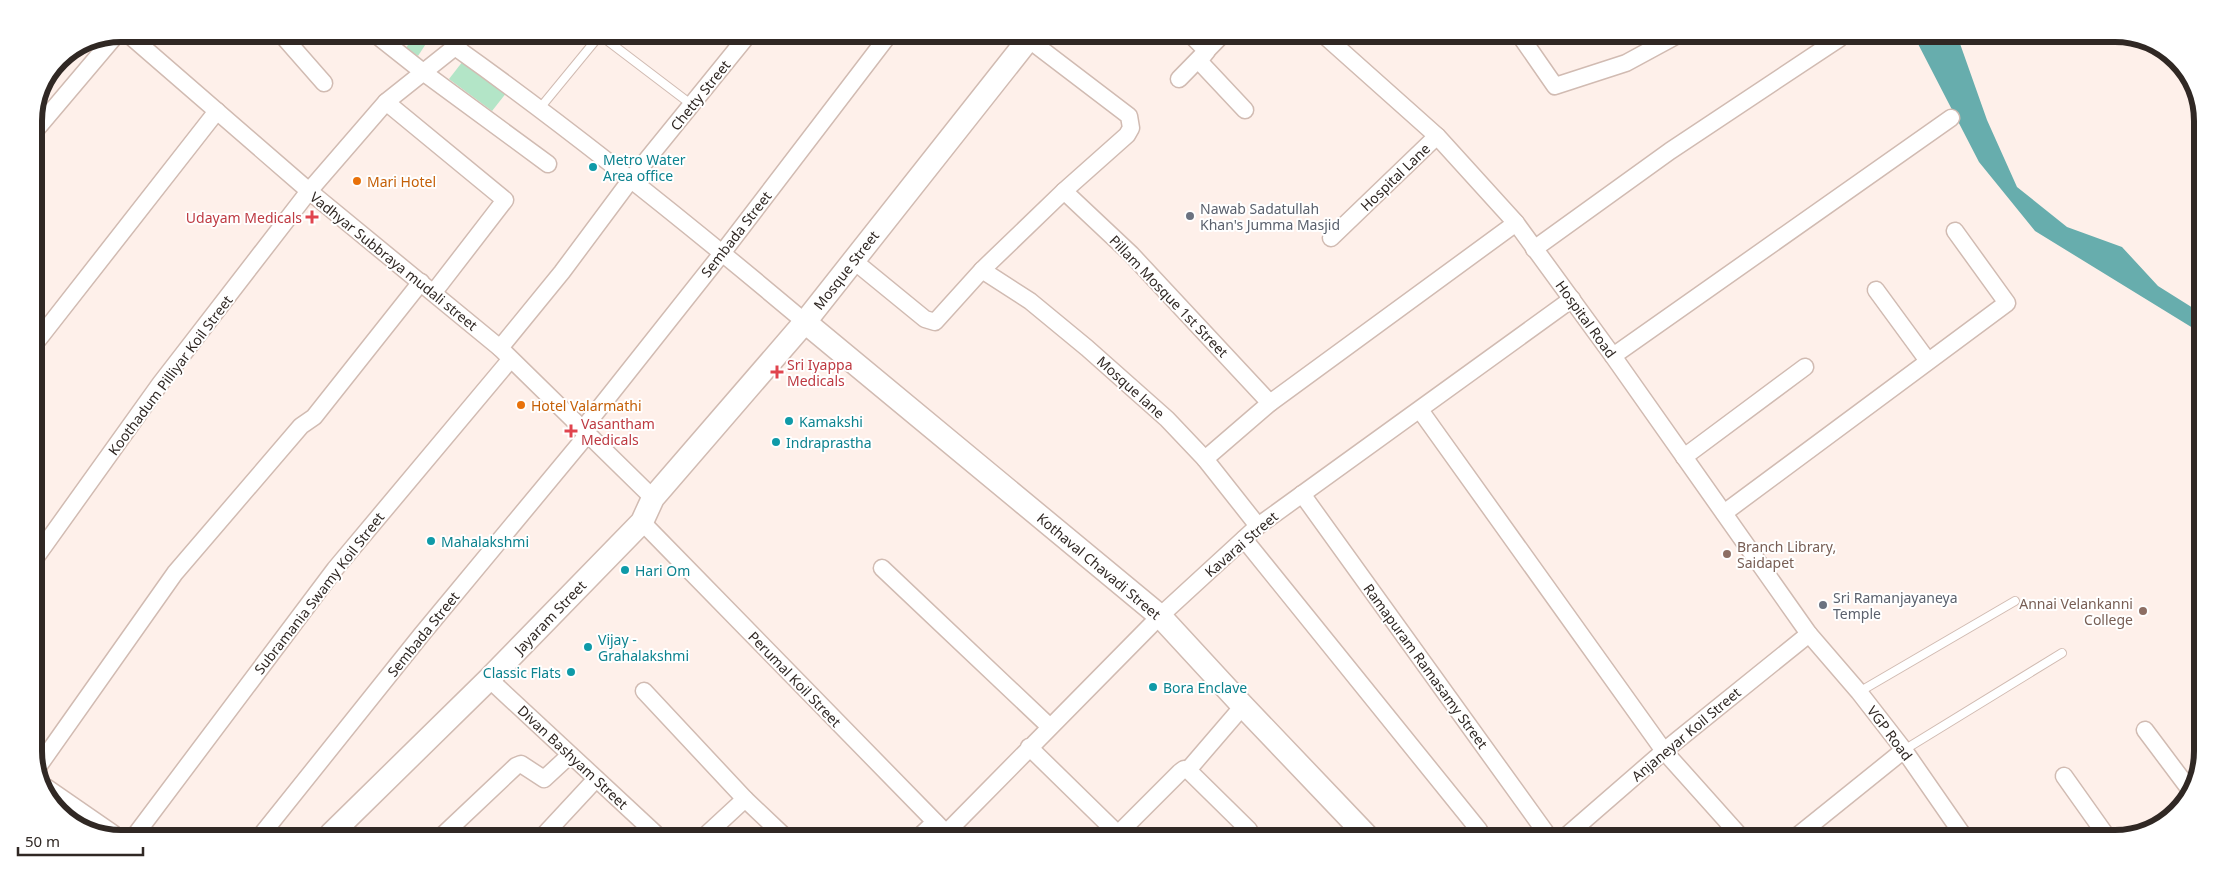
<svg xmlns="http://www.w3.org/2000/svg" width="2236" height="872" font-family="'Noto Sans',sans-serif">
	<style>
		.green { fill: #b3e5c7 }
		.water { fill: #67adad }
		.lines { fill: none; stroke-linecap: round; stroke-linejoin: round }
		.lane-casing { stroke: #d1bbb2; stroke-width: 10 }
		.street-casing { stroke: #d1bbb2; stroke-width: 19 }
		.secondary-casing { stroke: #d1bbb2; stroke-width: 25 }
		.lane { stroke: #fff; stroke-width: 8 }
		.street { stroke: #fff; stroke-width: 16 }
		.secondary { stroke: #fff; stroke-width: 22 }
		.culture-dot { fill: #0f9aa8; stroke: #fff; stroke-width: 2 }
		.food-dot { fill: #e8710a; stroke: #fff; stroke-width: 2 }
		.worship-dot { fill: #6b7280; stroke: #fff; stroke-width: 2 }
		.health-dot { fill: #e0444e; stroke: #fff; stroke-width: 2 }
		.education-dot { fill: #8d6e63; stroke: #fff; stroke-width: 2 }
		.labels { text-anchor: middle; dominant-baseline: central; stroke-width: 4; stroke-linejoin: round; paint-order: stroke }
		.street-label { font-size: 14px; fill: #302824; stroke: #fff }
		.culture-label { font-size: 14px; fill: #0d838f; stroke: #fff; text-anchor: start }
		.food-label { font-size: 14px; fill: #c56008; stroke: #fff; text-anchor: start }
		.worship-label { font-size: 14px; fill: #5b616d; stroke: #fff; text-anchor: start }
		.health-label { font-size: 14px; fill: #be3a42; stroke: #fff; text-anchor: start }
		.education-label { font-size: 14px; fill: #785e54; stroke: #fff; text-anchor: start }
		.rim { fill: none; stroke: #302824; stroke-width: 6 }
	</style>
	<rect width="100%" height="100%" fill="#fef0ea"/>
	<g class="green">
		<polygon points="415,34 431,36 418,56 406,48"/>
		<polygon points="463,61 507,92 492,111 449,79"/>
	</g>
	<polygon class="water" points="1915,38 1958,38 1987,120 2017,187 2067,227 2122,247 2158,286 2201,313 2201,333 2035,231 1979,162"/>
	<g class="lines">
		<g class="lane-casing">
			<g id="lane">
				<polyline points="540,108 600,35 692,105"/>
				<polyline points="1859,692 2015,601"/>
				<polyline points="1904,750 2062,653"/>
			</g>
		</g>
		<g class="street-casing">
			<g id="street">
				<polyline points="128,34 309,191 500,348 653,498"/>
				<polyline points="281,34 324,83"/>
				<polyline points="375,34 423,72 548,164"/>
				<polyline points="1192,36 1207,51 1199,61 1245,110"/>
				<polyline points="1326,37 1437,136 1516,223 1613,356 1809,634 1859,692 1904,750 1965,838"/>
				<polyline points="1521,37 1555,86 1626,63 1674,37"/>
				<path d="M455,47C576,133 691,226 805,322"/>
				<polyline points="1179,79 1221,36"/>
				<polyline points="386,102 505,200 434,292"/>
				<polyline points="34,132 116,35"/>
				<polyline points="1064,191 1131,254 1270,403"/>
				<polyline points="1331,238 1437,136"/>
				<polyline points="1534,249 1670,151 1840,38"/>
				<polyline points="854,261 925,319 935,322 982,270 1064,191 1127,135 1131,128 1129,116 1028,39"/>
				<polyline points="982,270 1030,301 1087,348 1167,419 1205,459 1258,526"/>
				<polyline points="1876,290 1928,361"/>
				<polyline points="34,345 217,111"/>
				<polyline points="500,348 562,272 632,178 748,35"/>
				<polyline points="1613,356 1951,118"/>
				<polyline points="1420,410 1664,751 1741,837"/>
				<polyline points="582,430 723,252 888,36"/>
				<polyline points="1684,457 1805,367"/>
				<polyline points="1205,459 1270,403 1516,223"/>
				<polyline points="1302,494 1549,837"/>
				<polyline points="1724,513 2007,303 1955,231"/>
				<polyline points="642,522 949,836"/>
				<polyline points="1244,539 1479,830"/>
				<polyline points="34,560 160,384 309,191 386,102 455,47 465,35"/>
				<polyline points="882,568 1050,727"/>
				<polyline points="489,679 657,835"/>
				<polyline points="644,691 745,799 783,835"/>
				<polyline points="2145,730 2190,790"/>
				<polyline points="1029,747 1120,836"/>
				<polyline points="38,767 175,573 301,426 314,417 421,282"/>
				<polyline points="1188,770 1249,830 1249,836"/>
				<polyline points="2064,776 2108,838"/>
				<polyline points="46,787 114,834"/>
				<polyline points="946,833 1160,616 1258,526 1572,299"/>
				<polyline points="136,834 335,569 510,360"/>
				<polyline points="262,834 422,634 587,435"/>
				<polyline points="444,834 516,766 521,764 544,779 570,755"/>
				<polyline points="544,835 596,779"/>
				<polyline points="706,835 745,799"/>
				<polyline points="921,835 935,822"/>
				<polyline points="1116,836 1180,772 1184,769 1188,770 1243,706"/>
				<polyline points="1565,837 1664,751 1809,634"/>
				<polyline points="1796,837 1904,750"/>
			</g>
		</g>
		<g class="secondary-casing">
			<g id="secondary">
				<polyline points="805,322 1160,616 1243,706 1367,836"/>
				<polyline points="331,834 489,679 642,522 653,498 805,322 1031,36"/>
			</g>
		</g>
		<use href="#lane" class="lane"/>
		<use href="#street" class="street"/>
		<use href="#secondary" class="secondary"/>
	</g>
	<g class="culture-dot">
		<circle cx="593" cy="167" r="5"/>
		<circle cx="789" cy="421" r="5"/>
		<circle cx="776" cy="442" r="5"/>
		<circle cx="431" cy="541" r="5"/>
		<circle cx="625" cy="570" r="5"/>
		<circle cx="588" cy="647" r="5"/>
		<circle cx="571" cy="672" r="5"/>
		<circle cx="1153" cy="687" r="5"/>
	</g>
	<g class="food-dot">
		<circle cx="357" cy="181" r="5"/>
		<circle cx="521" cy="405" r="5"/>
	</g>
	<g class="worship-dot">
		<circle cx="1190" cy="216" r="5"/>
		<circle cx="1823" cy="605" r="5"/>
	</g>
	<g class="health-dot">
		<path d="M309.5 209.5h5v5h5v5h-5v5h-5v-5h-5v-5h5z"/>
		<path d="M774.5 364.5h5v5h5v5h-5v5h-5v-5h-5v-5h5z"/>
		<path d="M568.5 423.5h5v5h5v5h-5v5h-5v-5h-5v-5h5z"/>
	</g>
	<g class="education-dot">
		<circle cx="1727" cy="554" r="5"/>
		<circle cx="2143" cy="611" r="5"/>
	</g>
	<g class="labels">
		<g class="street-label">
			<text transform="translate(700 95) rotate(-51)">Chetty Street</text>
			<text transform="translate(1395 177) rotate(-44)">Hospital Lane</text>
			<text transform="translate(736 234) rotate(-52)">Sembada Street</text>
			<text transform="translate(394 261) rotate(39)">Vadhyar Subbraya mudali street</text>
			<text transform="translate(846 270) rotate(-52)">Mosque Street</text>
			<text transform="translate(1169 296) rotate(46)">Pillam Mosque 1st Street</text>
			<text transform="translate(1586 319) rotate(54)">Hospital Road</text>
			<text transform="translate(170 375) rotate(-53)">Koothadum Pilliyar Koil Street</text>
			<text transform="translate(1131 387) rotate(42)">Mosque lane</text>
			<text transform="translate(1241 544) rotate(-41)">Kavarai Street</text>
			<text transform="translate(1099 566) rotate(40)">Kothaval Chavadi Street</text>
			<text transform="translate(319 593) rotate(-52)">Subramania Swamy Koil Street</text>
			<text transform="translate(550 617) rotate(-46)">Jayaram Street</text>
			<text transform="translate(423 634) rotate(-51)">Sembada Street</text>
			<text transform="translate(1426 666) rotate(54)">Ramapuram Ramasamy Street</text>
			<text transform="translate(795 679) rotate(46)">Perumal Koil Street</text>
			<text transform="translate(1890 733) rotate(53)">VGP Road</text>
			<text transform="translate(1686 734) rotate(-40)">Anjaneyar Koil Street</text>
			<text transform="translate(573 757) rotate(43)">Divan Bashyam Street</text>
		</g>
		<g class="culture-label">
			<text x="603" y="159">Metro Water<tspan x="603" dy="16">Area office</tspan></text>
			<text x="799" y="421">Kamakshi</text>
			<text x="786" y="442">Indraprastha</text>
			<text x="441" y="541">Mahalakshmi</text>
			<text x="635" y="570">Hari Om</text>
			<text x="598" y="639">Vijay -<tspan x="598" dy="16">Grahalakshmi</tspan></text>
			<text x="561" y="672" text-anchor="end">Classic Flats</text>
			<text x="1163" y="687">Bora Enclave</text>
		</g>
		<g class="food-label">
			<text x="367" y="181">Mari Hotel</text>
			<text x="531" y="405">Hotel Valarmathi</text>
		</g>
		<g class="worship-label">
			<text x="1200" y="208">Nawab Sadatullah<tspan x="1200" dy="16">Khan's Jumma Masjid</tspan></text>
			<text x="1833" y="597">Sri Ramanjayaneya<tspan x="1833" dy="16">Temple</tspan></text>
		</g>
		<g class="health-label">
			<text x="302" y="217" text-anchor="end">Udayam Medicals</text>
			<text x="787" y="364">Sri Iyappa<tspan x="787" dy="16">Medicals</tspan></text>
			<text x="581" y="423">Vasantham<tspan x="581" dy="16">Medicals</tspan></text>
		</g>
		<g class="education-label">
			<text x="1737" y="546">Branch Library,<tspan x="1737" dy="16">Saidapet</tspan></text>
			<text x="2133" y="603" text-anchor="end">Annai Velankanni<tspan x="2133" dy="16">College</tspan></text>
		</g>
	</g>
	<path d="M0 0H2236V872H0ZM121 42H2115A79 79 0 0 1 2194 121V751A79 79 0 0 1 2115 830H121A79 79 0 0 1 42 751V121A79 79 0 0 1 121 42Z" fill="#fff" fill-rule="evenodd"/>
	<path class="rim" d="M121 42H2115A79 79 0 0 1 2194 121V751A79 79 0 0 1 2115 830H121A79 79 0 0 1 42 751V121A79 79 0 0 1 121 42Z"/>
	<path d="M18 847v8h125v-8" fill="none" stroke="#302824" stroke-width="2.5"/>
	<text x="25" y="847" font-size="15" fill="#302824" stroke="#ffffff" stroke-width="4" paint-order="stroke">50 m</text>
</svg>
